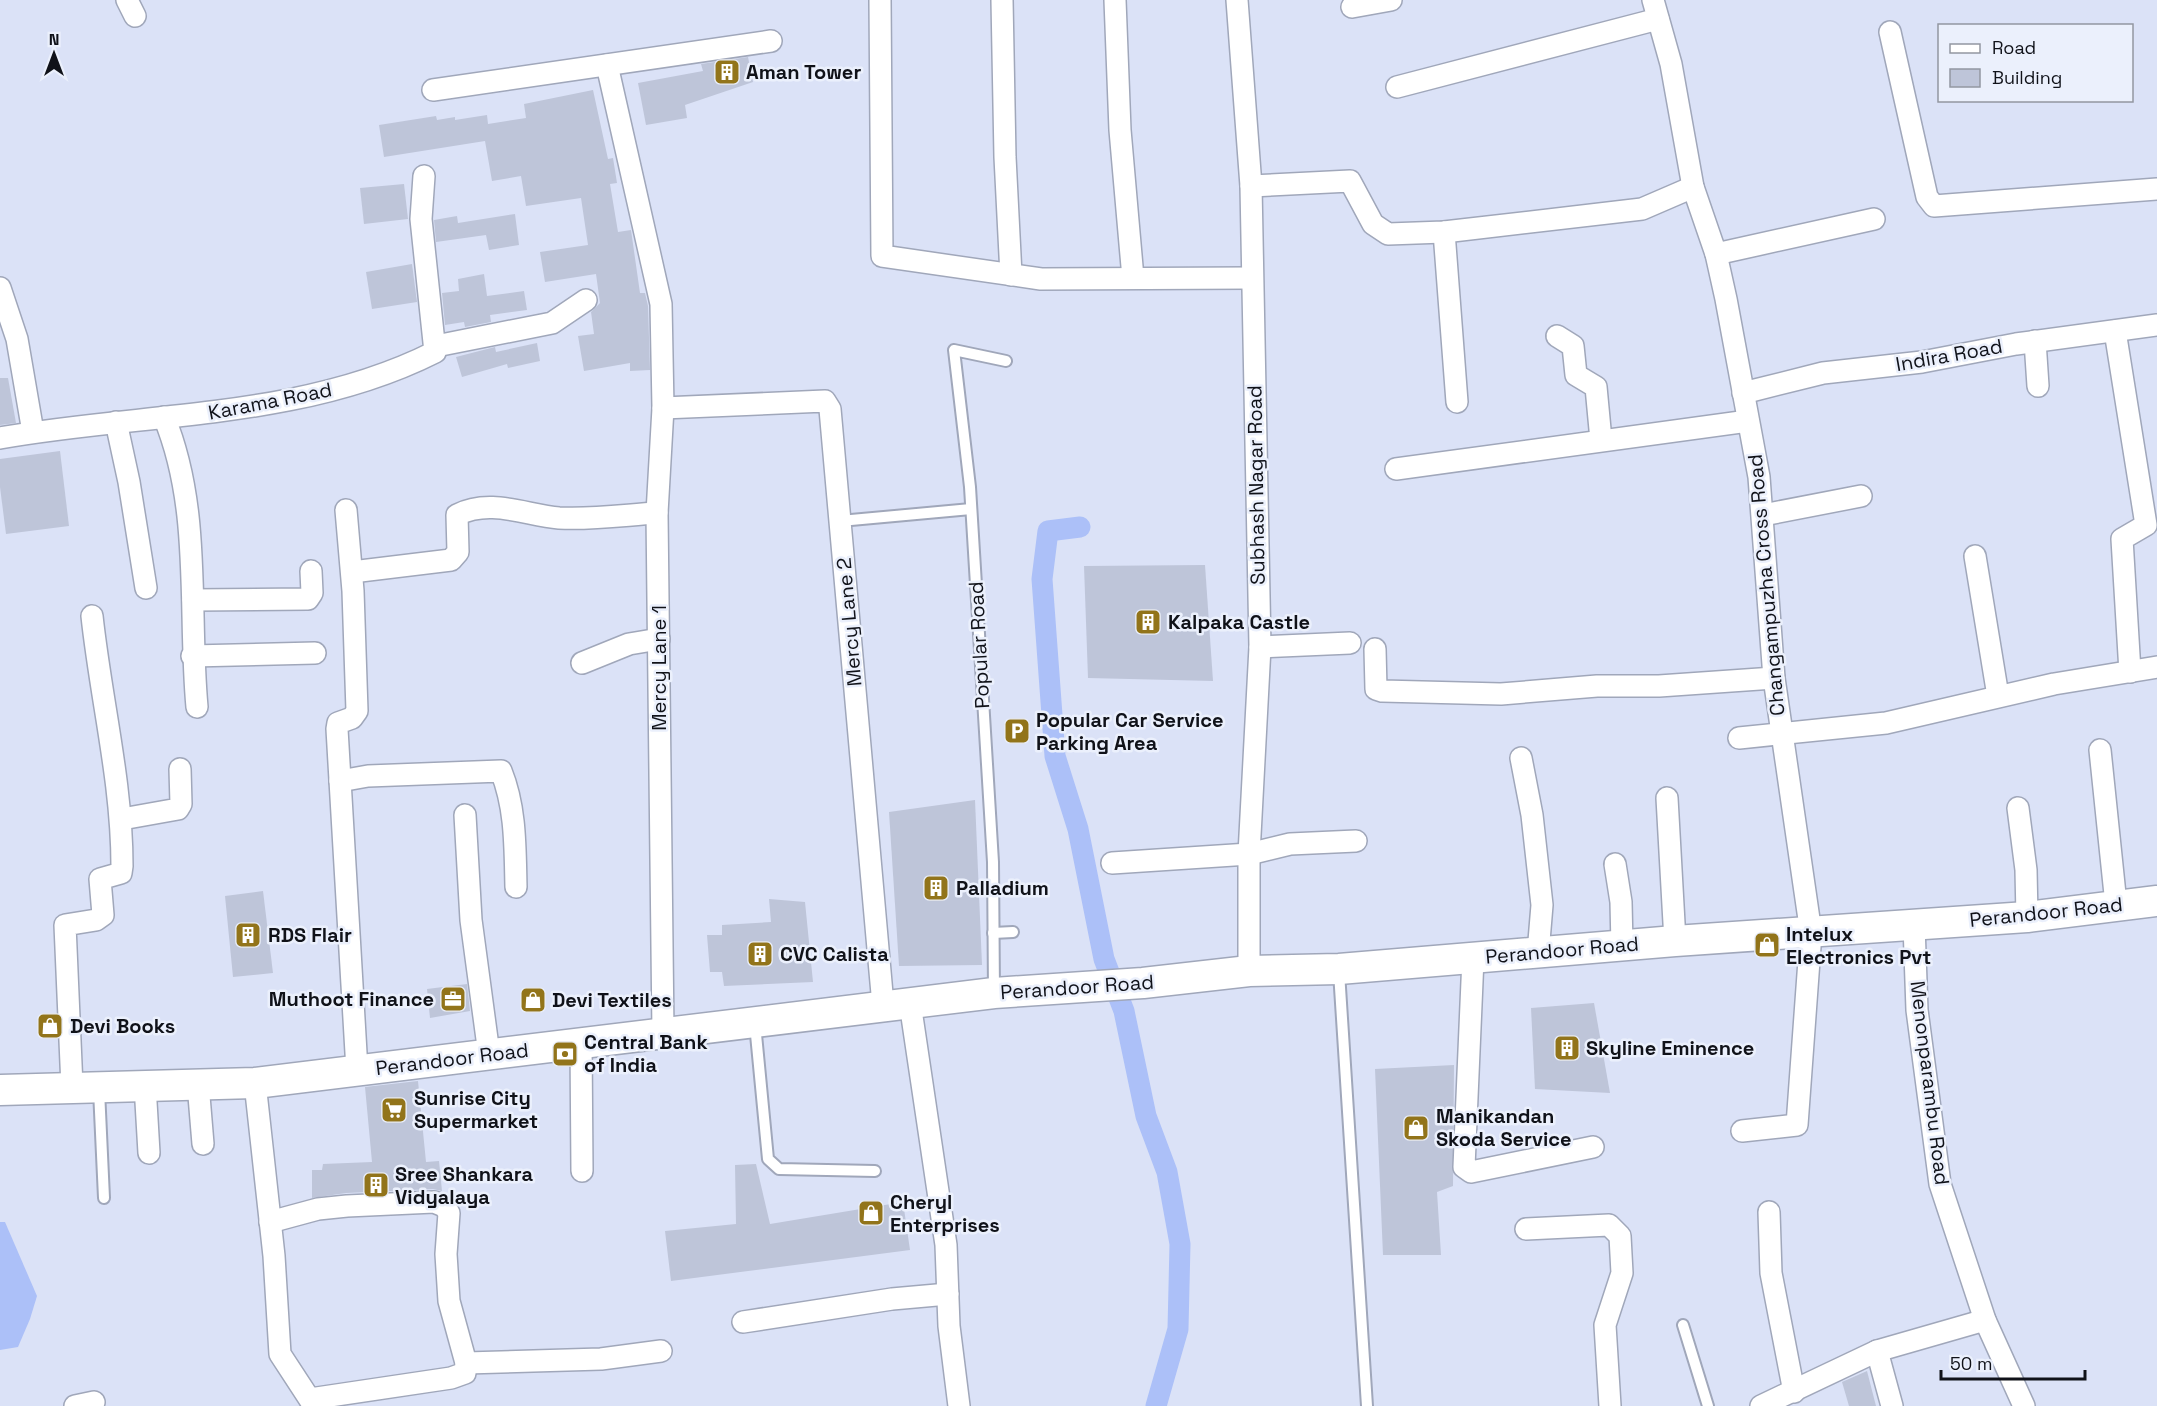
<svg xmlns="http://www.w3.org/2000/svg" width="2157" height="1406" font-family="'Space Grotesk',sans-serif">
	<style>
		.water { fill: #acc0f8 }
		.lines { fill: none; stroke-linecap: round; stroke-linejoin: round }
		.canal { stroke: #acc0f8; stroke-width: 21 }
		.building { fill: #bec5d9 }
		.service-casing { stroke: #a0a7ba; stroke-width: 14 }
		.minor-casing { stroke: #a0a7ba; stroke-width: 24 }
		.secondary-casing { stroke: #a0a7ba; stroke-width: 33 }
		.service { stroke: #fff; stroke-width: 10 }
		.minor { stroke: #fff; stroke-width: 21 }
		.secondary { stroke: #fff; stroke-width: 30 }
		.labels { text-anchor: middle; dominant-baseline: central; stroke-width: 5; stroke-linejoin: round; paint-order: stroke }
		.poi-label { font-size: 20px; font-weight: bold; fill: #101219; stroke: #ebf0fc; text-anchor: start }
		.street-label { font-size: 20px; fill: #101219; stroke: #ebf0fc }
	</style>
	<rect width="100%" height="100%" fill="#dbe2f7"/>
	<polygon class="water" points="0,1222 5,1222 37,1296 30,1319 18,1347 0,1350"/>
	<g class="lines">
		<polyline class="canal" points="1080,527 1048,531 1042,579 1055,756 1078,829 1104,959 1124,1011 1146,1116 1167,1172 1180,1244 1178,1329 1156,1406"/>
	</g>
	<g class="building">
		<polygon points="748,57 753,82 685,105 687,118 646,125 638,83 703,71 701,64"/>
		<polygon points="593,90 608,159 613,158 617,183 610,184 618,232 631,230 640,293 645,293 648,306 650,370 630,371 630,363 584,371 578,336 594,334 591,312 600,303 596,274 545,282 540,252 588,245 581,198 526,206 521,176 492,181 485,141 384,157 379,125 436,116 437,120 455,117 455,120 487,115 488,124 526,118 524,104"/>
		<polygon points="404,184 408,219 364,224 360,188"/>
		<polygon points="515,214 519,245 489,250 486,235 436,242 434,220 457,216 458,223"/>
		<polygon points="412,264 417,302 372,309 366,272"/>
		<polygon points="484,274 487,296 524,291 527,310 490,315 491,322 465,327 464,322 445,325 442,293 459,291 458,279"/>
		<polygon points="537,343 540,361 508,368 507,364 462,377 456,357 495,347 496,352"/>
		<polygon points="0,378 8,378 16,423 0,425"/>
		<polygon points="60,451 69,526 6,534 0,487 0,459"/>
		<polygon points="1205,565 1213,681 1088,678 1084,566"/>
		<polygon points="975,800 982,965 899,966 889,812"/>
		<polygon points="263,891 273,973 233,977 225,896"/>
		<polygon points="769,899 805,902 813,982 724,986 722,972 710,972 707,935 722,935 722,925 771,922"/>
		<polygon points="467,984 470,1011 430,1018 427,989"/>
		<polygon points="1594,1003 1610,1093 1535,1089 1531,1008"/>
		<polygon points="1454,1065 1453,1186 1437,1192 1441,1255 1383,1255 1375,1069"/>
		<polygon points="418,1081 426,1162 439,1161 442,1191 433,1189 346,1193 312,1198 312,1170 322,1170 323,1164 372,1162 365,1087"/>
		<polygon points="756,1164 770,1224 903,1202 910,1250 671,1281 665,1231 736,1224 735,1165"/>
		<polygon points="1867,1371 1876,1406 1849,1406 1842,1382"/>
	</g>
	<g class="lines">
		<g class="service-casing">
			<g id="service">
				<polyline points="840,521 971,509"/>
				<polyline points="993,933 1013,932"/>
				<polyline points="1339,972 1367,1406"/>
				<polyline points="994,993 993,862 970,487 954,350 1006,361"/>
				<polyline points="755,1024 768,1159 779,1169 875,1171"/>
				<polyline points="99,1090 104,1198"/>
				<polyline points="1683,1325 1708,1406"/>
			</g>
		</g>
		<g class="minor-casing">
			<g id="minor">
				<polyline points="127,0 135,16"/>
				<polyline points="880,0 882,256 1041,279 1251,278"/>
				<polyline points="1002,0 1005,157 1011,275"/>
				<polyline points="1115,0 1120,130 1133,278"/>
				<polyline points="1237,0 1251,186 1260,647 1249,854 1249,971"/>
				<polyline points="1653,0 1671,64 1693,187 1716,254 1726,299 1759,477 1774,678 1811,933 1797,1125 1742,1131"/>
				<polyline points="1352,7 1391,0"/>
				<polyline points="1890,32 1927,197 1934,206 2157,189"/>
				<polyline points="607,65 661,304 663,408 657,513 663,1033"/>
				<polyline points="1397,87 1658,19"/>
				<polyline points="433,90 771,41"/>
				<polyline points="1251,186 1350,181 1373,224 1388,234 1444,232 1642,209 1693,187"/>
				<polyline points="1444,232 1457,402"/>
				<polyline points="1716,254 1874,219"/>
				<polyline points="0,288 17,339 33,432"/>
				<polyline points="2115,331 2146,525 2122,539 2130,672"/>
				<polyline points="1557,336 1573,346 1576,375 1596,387 1601,440"/>
				<polyline points="2035,341 2038,386"/>
				<polyline points="436,346 552,323 586,300"/>
				<polyline points="1743,393 1823,373 1922,362 2016,344 2157,325"/>
				<polyline points="663,408 825,401 830,409 883,1005"/>
				<path d="M164,417C202,509 188,610 197,707"/>
				<polyline points="116,422 129,482 146,588"/>
				<path d="M0,438C145,412 300,420 435,352L421,219L424,176"/>
				<polyline points="1396,469 1748,421"/>
				<polyline points="346,510 353,591 357,711 352,718 338,723 337,729 357,1070"/>
				<polyline points="1763,515 1861,496"/>
				<polyline points="1975,556 1998,696"/>
				<path d="M352,572L451,560L458,552L457,515C490,498 525,515 559,518C591,520 625,515 657,513"/>
				<polyline points="193,600 308,599 312,593 311,571"/>
				<polyline points="1260,647 1350,643"/>
				<polyline points="1375,649 1376,689 1382,691 1501,694 1597,686 1659,686 1774,678"/>
				<polyline points="192,656 315,653"/>
				<polyline points="582,663 629,644 659,639"/>
				<polyline points="1739,738 1886,723 2054,684 2157,667"/>
				<polyline points="2100,750 2116,904"/>
				<polyline points="1521,758 1532,815 1542,905 1538,953"/>
				<path d="M340,781L368,776L501,771C516,808 515,848 516,887"/>
				<polyline points="1667,798 1675,941"/>
				<polyline points="2018,808 2026,870 2027,917"/>
				<polyline points="465,815 471,920 489,1054"/>
				<polyline points="122,819 178,809 181,804 180,769"/>
				<polyline points="1112,863 1249,854 1290,844 1356,841"/>
				<polyline points="1615,864 1621,902 1622,946"/>
				<polyline points="1914,925 1917,1010 1940,1184 1985,1320 2024,1406"/>
				<polyline points="1473,958 1464,1167 1471,1172 1593,1147"/>
				<polyline points="910,1003 946,1245 949,1326 959,1406"/>
				<polyline points="581,1043 582,1171"/>
				<polyline points="255,1083 274,1256 280,1354 314,1406"/>
				<polyline points="198,1084 203,1144"/>
				<polyline points="145,1085 149,1153"/>
				<path d="M72,1087L65,925L96,920L103,915L100,879L121,873L122,866C122,781 101,700 92,616"/>
				<polyline points="1769,1212 1771,1273 1794,1392"/>
				<polyline points="270,1222 318,1209 347,1206 434,1202 444,1206 449,1213 446,1254 449,1301 466,1363 465,1373 451,1378 310,1399"/>
				<polyline points="1526,1229 1609,1225 1620,1236 1622,1273 1605,1325 1610,1406"/>
				<polyline points="743,1322 892,1299 948,1294"/>
				<polyline points="1877,1351 1892,1406"/>
				<polyline points="466,1363 601,1359 661,1351"/>
				<polyline points="75,1406 94,1402"/>
				<polyline points="1761,1406 1877,1351 1985,1320"/>
			</g>
		</g>
		<g class="secondary-casing">
			<polyline id="secondary" points="0,1090 255,1083 994,993 1143,983 1249,971 1339,969 1675,941 2027,917 2157,901"/>
		</g>
		<use href="#service" class="service"/>
		<use href="#minor" class="minor"/>
		<use href="#secondary" class="secondary"/>
	</g>
	<defs>
		<g id="building-square" transform="scale(1.35)"><rect x="-9" y="-9" width="18" height="18" rx="4" fill="#92741a" stroke="#ebf0fc"/><path d="M-4-6H4V6H1V3H-1V6H-4ZM-2.5-4.3h1.7v1.8h-1.7ZM.8-4.3h1.7v1.8H.8ZM-2.5-1h1.7V.8h-1.7ZM.8-1h1.7V.8H.8Z" fill="#fff"/></g>
		<g id="parking-square" transform="scale(1.35)"><rect x="-9" y="-9" width="18" height="18" rx="4" fill="#92741a" stroke="#ebf0fc"/><path d="M-3.5-5.5H1a3.5 3.5 0 0 1 0 7H-1V5.5H-3.5ZM-1-3.4V-.6H.8a1.4 1.4 0 0 0 0-2.8Z" fill="#fff"/></g>
		<g id="shop-square" transform="scale(1.35)"><rect x="-9" y="-9" width="18" height="18" rx="4" fill="#92741a" stroke="#ebf0fc"/><path d="M-5-2.5h2.3a2.7 3.5 0 0 1 5.4 0H5L5.5 6h-11ZM-1.5-2.5h3a1.5 2.3 0 0 0-3 0Z" fill="#fff"/></g>
		<g id="office-square" transform="scale(1.35)"><rect x="-9" y="-9" width="18" height="18" rx="4" fill="#92741a" stroke="#ebf0fc"/><path d="M-6-3h4V-5.5h4V-3h4V5H-6ZM-1-4.5V-3h2v-1.5ZM-6 0V1H6V0Z" fill="#fff"/></g>
		<g id="bank-square" transform="scale(1.35)"><rect x="-9" y="-9" width="18" height="18" rx="4" fill="#92741a" stroke="#ebf0fc"/><path d="M-6-4H6V4H-6ZM0-2.3a2.3 2.3 0 1 0 0 4.6a2.3 2.3 0 1 0 0-4.6Z" fill="#fff"/></g>
		<g id="supermarket-square" transform="scale(1.35)"><rect x="-9" y="-9" width="18" height="18" rx="4" fill="#92741a" stroke="#ebf0fc"/><path d="M-6-5.5h2.5l.6 2H6L4.5 2H-2.5L-4.4-4H-6ZM-1.5 3.2a1.3 1.3 0 1 0 .1 0ZM3 3.2a1.3 1.3 0 1 0 .1 0Z" fill="#fff"/></g>
	</defs>
	<g fill-rule="evenodd">
		<use href="#building-square" x="727" y="72"/>
		<use href="#building-square" x="1148" y="622"/>
		<use href="#parking-square" x="1017" y="731"/>
		<use href="#building-square" x="936" y="888"/>
		<use href="#building-square" x="248" y="935"/>
		<use href="#shop-square" x="1767" y="945"/>
		<use href="#building-square" x="760" y="954"/>
		<use href="#office-square" x="453" y="999"/>
		<use href="#shop-square" x="533" y="1000"/>
		<use href="#shop-square" x="50" y="1026"/>
		<use href="#building-square" x="1567" y="1048"/>
		<use href="#bank-square" x="565" y="1054"/>
		<use href="#supermarket-square" x="394" y="1110"/>
		<use href="#shop-square" x="1416" y="1128"/>
		<use href="#building-square" x="376" y="1185"/>
		<use href="#shop-square" x="871" y="1213"/>
	</g>
	<g class="labels">
		<g class="poi-label">
			<text x="746" y="72">Aman Tower</text>
			<text x="1168" y="622">Kalpaka Castle</text>
			<text x="1036" y="720">Popular Car Service<tspan x="1036" dy="23">Parking Area</tspan></text>
			<text x="956" y="888">Palladium</text>
			<text x="1786" y="934">Intelux<tspan x="1786" dy="23">Electronics Pvt</tspan></text>
			<text x="268" y="935">RDS Flair</text>
			<text x="780" y="954">CVC Calista</text>
			<text x="434" y="999" text-anchor="end">Muthoot Finance</text>
			<text x="552" y="1000">Devi Textiles</text>
			<text x="70" y="1026">Devi Books</text>
			<text x="584" y="1042">Central Bank<tspan x="584" dy="23">of India</tspan></text>
			<text x="1586" y="1048">Skyline Eminence</text>
			<text x="414" y="1098">Sunrise City<tspan x="414" dy="23">Supermarket</tspan></text>
			<text x="1436" y="1116">Manikandan<tspan x="1436" dy="23">Skoda Service</tspan></text>
			<text x="395" y="1174">Sree Shankara<tspan x="395" dy="23">Vidyalaya</tspan></text>
			<text x="890" y="1202">Cheryl<tspan x="890" dy="23">Enterprises</tspan></text>
		</g>
		<g class="street-label">
			<text transform="translate(1949 355) rotate(-10)">Indira Road</text>
			<text transform="translate(270 401) rotate(-11)">Karama Road</text>
			<text transform="translate(1256 485) rotate(-91)">Subhash Nagar Road</text>
			<text transform="translate(1766 585) rotate(-95)">Changampuzha Cross Road</text>
			<text transform="translate(849 622) rotate(-95)">Mercy Lane 2</text>
			<text transform="translate(979 645) rotate(-93)">Popular Road</text>
			<text transform="translate(659 668) rotate(-90)">Mercy Lane 1</text>
			<text transform="translate(2046 912) rotate(-6)">Perandoor Road</text>
			<text transform="translate(1562 950) rotate(-5)">Perandoor Road</text>
			<text transform="translate(1077 987) rotate(-4)">Perandoor Road</text>
			<text transform="translate(452 1059) rotate(-7)">Perandoor Road</text>
			<text transform="translate(1930 1083) rotate(83)">Menonparambu Road</text>
		</g>
	</g>
	<rect x="1938" y="24" width="195" height="78" fill="#ebf0fc" stroke="#9397a1" stroke-width="1.5"/>
	<rect x="1950" y="44" width="30" height="9" fill="#ffffff" stroke="#9397a1" stroke-width="1.5"/>
	<text x="1992" y="54" font-size="18" fill="#101219">Road</text>
	<rect x="1950" y="69" width="30" height="18" fill="#bec5d9" stroke="#9397a1" stroke-width="1.5"/>
	<text x="1992" y="84" font-size="18" fill="#101219">Building</text>
	<g transform="translate(54 54)" stroke="#ebf0fc" stroke-width="4.5" paint-order="stroke">
	<path d="M0-4.5L10 22L0 15L-10 22Z" fill="#101219"/>
	<text y="-9" font-size="16" font-weight="bold" text-anchor="middle" fill="#101219">N</text>
	</g>
	<path d="M1941 1370v9h144v-9" fill="none" stroke="#101219" stroke-width="3"/>
	<text x="1950" y="1370" font-size="18" fill="#101219" stroke="#ebf0fc" stroke-width="4.5" paint-order="stroke">50 m</text>
</svg>
